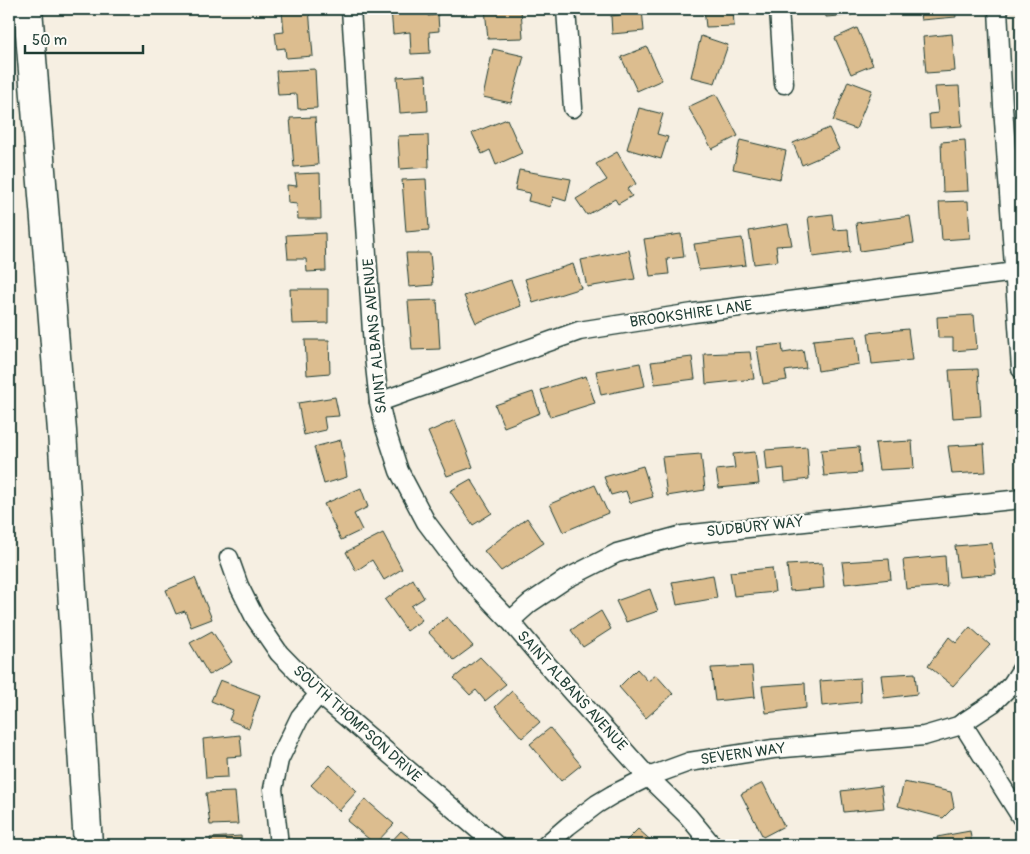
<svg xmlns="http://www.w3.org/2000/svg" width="1030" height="854" font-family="Pangolin,sans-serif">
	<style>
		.building { fill: #dcbd8f; stroke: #1f3d34 }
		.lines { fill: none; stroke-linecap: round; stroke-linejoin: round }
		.street-casing { stroke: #1f3d34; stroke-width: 21 }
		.highway-casing { stroke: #1f3d34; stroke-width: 31 }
		.street { stroke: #fdfcf7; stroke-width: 18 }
		.highway { stroke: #fdfcf7; stroke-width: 28 }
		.labels { text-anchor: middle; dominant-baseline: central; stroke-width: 4.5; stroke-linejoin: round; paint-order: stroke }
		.street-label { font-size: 15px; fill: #1f3d34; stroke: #fdfcf7 }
	</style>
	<rect width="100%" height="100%" fill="#f6efe2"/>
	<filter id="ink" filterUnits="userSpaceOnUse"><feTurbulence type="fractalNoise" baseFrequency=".02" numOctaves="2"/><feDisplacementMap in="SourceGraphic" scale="10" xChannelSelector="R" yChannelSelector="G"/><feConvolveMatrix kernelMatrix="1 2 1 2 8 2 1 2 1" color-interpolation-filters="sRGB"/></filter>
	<g filter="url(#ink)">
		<g class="building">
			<polygon points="309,9 313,56 286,58 285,48 277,49 275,33 284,32 282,11"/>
			<polygon points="391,9 427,9 428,16 438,15 439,31 429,32 430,53 411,54 410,32 393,34"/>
			<polygon points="485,9 521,9 523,38 488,39"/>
			<polygon points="619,9 642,9 644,31 612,34 611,16 619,15"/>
			<polygon points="704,9 733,9 734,26 706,27"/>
			<polygon points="825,9 851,9 852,15 826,17"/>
			<polygon points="919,9 955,9 956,17 921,20"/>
			<polygon points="857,28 873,65 851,74 835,38"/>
			<polygon points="952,34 955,71 926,73 923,37"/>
			<polygon points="701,36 728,45 715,83 691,77"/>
			<polygon points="647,47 662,80 637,91 621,57"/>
			<polygon points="493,49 524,56 511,103 483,97"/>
			<polygon points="315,69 317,108 298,109 297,94 278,95 276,71"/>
			<polygon points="426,75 428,111 400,113 397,77"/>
			<polygon points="848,81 872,90 856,129 833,121"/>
			<polygon points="959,86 962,126 930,128 929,114 938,113 935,87"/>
			<polygon points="716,94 738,136 712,149 688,107"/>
			<polygon points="639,108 663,114 657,134 668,137 661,159 627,149"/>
			<polygon points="315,117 318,165 294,167 290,118"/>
			<polygon points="507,119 522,153 496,165 490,150 482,154 472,133"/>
			<polygon points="829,128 839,149 802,165 793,143"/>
			<polygon points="428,135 429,167 400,169 398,136"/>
			<polygon points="740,140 786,151 780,179 733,169"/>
			<polygon points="965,140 968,191 943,192 941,142"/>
			<polygon points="617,152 636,184 627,189 632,196 618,204 615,199 587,215 576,199 607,180 596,164"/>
			<polygon points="519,170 571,179 566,201 553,197 551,207 528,201 530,193 515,190"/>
			<polygon points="320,173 321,219 298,219 297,204 288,203 287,185 297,186 295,174"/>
			<polygon points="426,179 429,230 406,232 402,180"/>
			<polygon points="968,201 970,238 942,240 939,202"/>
			<polygon points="832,214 834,230 848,229 850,252 813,257 808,217"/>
			<polygon points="910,216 914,243 860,251 856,223"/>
			<polygon points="788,224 792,245 776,246 778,261 754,264 749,231"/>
			<polygon points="325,233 326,271 307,272 306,259 288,259 286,235"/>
			<polygon points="681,234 684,257 667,259 669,274 650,276 644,239"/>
			<polygon points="742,238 746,265 699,270 694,244"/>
			<polygon points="629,250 635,279 587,287 581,260"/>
			<polygon points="406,253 430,253 433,285 409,287"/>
			<polygon points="573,264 581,288 533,303 525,279"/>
			<polygon points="511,280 521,306 476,323 464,296"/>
			<polygon points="290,289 328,289 328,323 292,324"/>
			<polygon points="437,300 440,349 412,350 408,301"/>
			<polygon points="974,315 977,349 953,351 953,338 938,338 937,317"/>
			<polygon points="908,329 912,360 872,364 868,333"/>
			<polygon points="856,336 859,364 818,371 813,340"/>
			<polygon points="305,340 329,340 330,373 307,375"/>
			<polygon points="782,344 783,353 803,350 806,368 785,371 787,380 763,384 757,347"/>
			<polygon points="750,352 754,379 706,384 704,354"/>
			<polygon points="692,357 695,379 655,384 651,362"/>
			<polygon points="640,363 645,386 601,395 596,371"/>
			<polygon points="978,369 981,416 953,418 949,370"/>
			<polygon points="586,376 595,403 550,417 541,390"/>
			<polygon points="533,392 540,413 504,427 495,405"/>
			<polygon points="335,397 339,416 324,417 326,430 304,435 298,403"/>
			<polygon points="455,420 473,467 447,476 428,432"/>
			<polygon points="341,440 347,477 324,484 314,447"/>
			<polygon points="912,441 914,468 879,470 875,443"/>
			<polygon points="984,444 986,472 952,474 948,446"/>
			<polygon points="807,447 809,479 785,482 784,468 767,470 765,450"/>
			<polygon points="859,447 861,473 824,476 821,450"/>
			<polygon points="755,452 759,484 719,488 716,470 735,468 733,454"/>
			<polygon points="701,454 705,490 667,496 662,457"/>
			<polygon points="643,466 653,497 630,503 626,491 611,495 604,477"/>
			<polygon points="471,479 492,513 473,525 450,491"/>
			<polygon points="595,485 608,513 563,532 550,504"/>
			<polygon points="361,488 368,507 354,514 362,530 341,540 324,504"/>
			<polygon points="527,518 544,543 501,571 484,551"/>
			<polygon points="383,533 402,569 384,580 372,560 356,571 346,552"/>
			<polygon points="992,543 996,574 959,577 955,546"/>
			<polygon points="945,556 947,586 906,589 903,560"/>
			<polygon points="889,559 891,579 845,584 842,562"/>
			<polygon points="822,563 824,588 790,591 787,565"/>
			<polygon points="772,568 775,592 734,596 730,572"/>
			<polygon points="713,575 717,598 677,605 672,582"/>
			<polygon points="195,578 212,619 191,627 185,611 176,614 166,590"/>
			<polygon points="413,579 424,598 411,606 422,620 407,631 385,600"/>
			<polygon points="650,589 658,611 626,622 616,601"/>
			<polygon points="601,611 611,629 583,647 571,630"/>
			<polygon points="447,617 473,646 454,660 428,632"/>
			<polygon points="970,627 990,645 953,686 928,666 949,637 956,643"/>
			<polygon points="212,631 232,662 209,675 190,643"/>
			<polygon points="480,657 506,684 485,701 476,690 470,695 454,678"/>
			<polygon points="752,666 755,697 715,701 711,668"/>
			<polygon points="637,669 648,681 656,675 673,694 646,718 619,687"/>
			<polygon points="915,673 917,694 884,698 881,675"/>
			<polygon points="860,678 861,702 822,706 820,681"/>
			<polygon points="220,680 260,695 249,728 229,720 233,710 211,701"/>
			<polygon points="805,683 806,708 766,713 762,686"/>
			<polygon points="512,691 540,722 522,738 495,707"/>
			<polygon points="550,728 581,765 561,781 530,744"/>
			<polygon points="240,735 242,756 227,757 228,777 206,778 203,739"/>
			<polygon points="330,765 357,791 339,811 311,785"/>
			<polygon points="904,782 951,792 954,807 943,818 898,806"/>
			<polygon points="763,783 784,826 763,837 741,794"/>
			<polygon points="881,786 884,808 844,812 841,791"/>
			<polygon points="235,792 238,824 210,825 206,793"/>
			<polygon points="365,799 394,824 375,844 347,821"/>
			<polygon points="638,829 656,845 622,845"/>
			<polygon points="401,831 419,845 388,845"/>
			<polygon points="970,831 972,845 939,845 937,837"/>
			<polygon points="241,836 242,845 211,845 210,838"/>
		</g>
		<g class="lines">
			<g class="street-casing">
				<g id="street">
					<polyline points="351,9 373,347 379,402 385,428 399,471 426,522 465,574 510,621 542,659 648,777 688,816 712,845"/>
					<polyline points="566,9 573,108"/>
					<polyline points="779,9 784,84"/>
					<polyline points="998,9 1003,106 1021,369"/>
					<polyline points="379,402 579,331 693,313 1015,272"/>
					<polyline points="229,558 239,586 255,618 279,653 319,694 496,845"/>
					<polyline points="510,621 530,603 566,579 617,553 683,535 1021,499"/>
					<polyline points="962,723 1021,817"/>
					<polyline points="279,845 273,789 279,760 300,717 319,694"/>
					<polyline points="546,845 568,826 597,804 612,795 648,777 689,762 773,749 924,736 958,726 993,703 1012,684 1021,670"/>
				</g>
			</g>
			<g class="highway-casing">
				<polyline id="highway" points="28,9 62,431 88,845"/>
			</g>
			<use href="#street" class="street"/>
			<use href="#highway" class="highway"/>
		</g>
	</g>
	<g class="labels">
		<g class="street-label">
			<text transform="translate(691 314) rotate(-8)">BROOKSHIRE LANE</text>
			<text transform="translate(375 336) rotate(-95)">SAINT ALBANS AVENUE</text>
			<text transform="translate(755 527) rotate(-6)">SUDBURY WAY</text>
			<text transform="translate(572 691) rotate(48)">SAINT ALBANS AVENUE</text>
			<text transform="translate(357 724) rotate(42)">SOUTH THOMPSON DRIVE</text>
			<text transform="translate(743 754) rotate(-8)">SEVERN WAY</text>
		</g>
	</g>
	<rect width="1030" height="854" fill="none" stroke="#fdfcf7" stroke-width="30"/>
	<rect x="15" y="15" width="1000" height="824" fill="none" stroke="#1f3d34" stroke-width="2" filter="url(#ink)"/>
	<path d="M25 45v8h118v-8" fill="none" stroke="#1f3d34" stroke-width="2.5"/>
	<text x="32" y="45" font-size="15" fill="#1f3d34" stroke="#fdfcf7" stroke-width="4" paint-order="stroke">50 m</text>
</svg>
